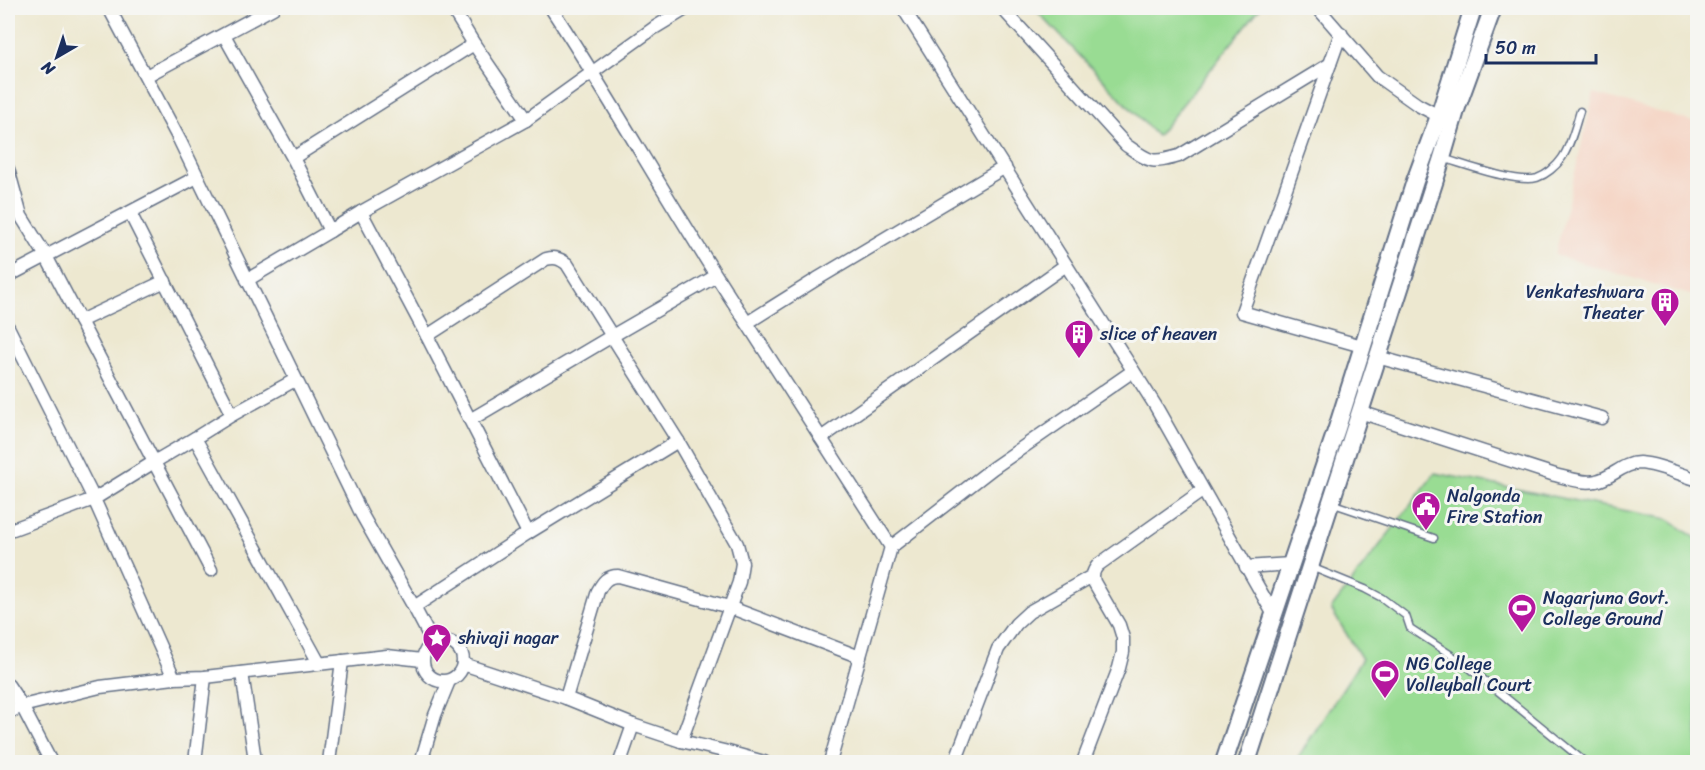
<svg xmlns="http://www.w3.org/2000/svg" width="1705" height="770" font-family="Sriracha,sans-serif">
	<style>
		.built { fill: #f5d3c2 }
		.green { fill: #99dc93; stroke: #5a8678; stroke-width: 1.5 }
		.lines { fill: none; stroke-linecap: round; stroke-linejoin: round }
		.lane-casing { stroke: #647086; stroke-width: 9 }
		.street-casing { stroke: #647086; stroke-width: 15 }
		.secondary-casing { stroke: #647086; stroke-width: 20 }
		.lane { stroke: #fff; stroke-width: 6 }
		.street { stroke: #fff; stroke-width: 12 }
		.secondary { stroke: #fff; stroke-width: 16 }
		.labels { text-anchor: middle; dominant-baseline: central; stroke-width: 6; stroke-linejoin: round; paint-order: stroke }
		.poi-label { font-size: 18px; fill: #1b2f5e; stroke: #f6f6f2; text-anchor: start }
	</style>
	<rect width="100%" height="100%" fill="#f6f6f2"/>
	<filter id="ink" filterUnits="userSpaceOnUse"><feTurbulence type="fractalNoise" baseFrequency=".0167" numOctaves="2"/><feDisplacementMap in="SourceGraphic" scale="12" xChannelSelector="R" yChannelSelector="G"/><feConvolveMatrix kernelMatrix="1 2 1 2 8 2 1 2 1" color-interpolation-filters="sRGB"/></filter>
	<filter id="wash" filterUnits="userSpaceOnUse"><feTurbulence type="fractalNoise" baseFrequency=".008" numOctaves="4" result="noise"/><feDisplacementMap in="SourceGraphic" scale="24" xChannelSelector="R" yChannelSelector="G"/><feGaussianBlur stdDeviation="1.35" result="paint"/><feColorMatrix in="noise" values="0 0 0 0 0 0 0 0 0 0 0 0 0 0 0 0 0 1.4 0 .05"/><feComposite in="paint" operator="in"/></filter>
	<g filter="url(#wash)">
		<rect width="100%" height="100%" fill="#ede8d0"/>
		<polygon class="built" points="1594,93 1697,123 1697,297 1555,255"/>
		<g class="green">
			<polygon points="1034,8 1260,8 1157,136"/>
			<polygon points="1435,473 1668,519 1697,539 1697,762 1295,762 1362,659 1331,609"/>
		</g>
	</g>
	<g filter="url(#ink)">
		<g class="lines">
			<g class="lane-casing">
				<g id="lane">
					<path d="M1442,158C1463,164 1517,184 1537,178C1546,175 1556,167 1562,158C1571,145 1575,127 1580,111"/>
					<polyline points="1331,503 1434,538"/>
					<polyline points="1311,567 1365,589 1382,598 1406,616 1410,628 1462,662 1585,762"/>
				</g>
			</g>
			<g class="street-casing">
				<g id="street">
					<polyline points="109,8 180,141 362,515 414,607 433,643"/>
					<polyline points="452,8 474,44 526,120 654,28 687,8"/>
					<path d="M551,8C619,111 678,220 747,323L817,279L1005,167"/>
					<polyline points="903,8 1155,405 1274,615"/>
					<path d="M1002,8L1126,145C1150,162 1151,164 1179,156L1330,64"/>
					<polyline points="1318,8 1377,76 1418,105 1439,116"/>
					<polyline points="1341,33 1242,312 1362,346"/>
					<polyline points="224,35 293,158 474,44"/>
					<polyline points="146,76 273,8"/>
					<polyline points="8,169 21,216 46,256 154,462 94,499 174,678"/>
					<polyline points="361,212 427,336"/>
					<polyline points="130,213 232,415 295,380"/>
					<polyline points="330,231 361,212 526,120"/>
					<polyline points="8,276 197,177"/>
					<polyline points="247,280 330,231 293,158"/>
					<polyline points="80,321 165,281"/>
					<polyline points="747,323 891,547"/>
					<polyline points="8,327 94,499 13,529 8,529"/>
					<polyline points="1377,357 1602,418"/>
					<path d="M1360,412L1555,475C1568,478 1583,484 1596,481C1612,478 1623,463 1639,463C1658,464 1679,474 1698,480"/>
					<polyline points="470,420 612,336 678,441 737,544 742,563 739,582 681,741"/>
					<polyline points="195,438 232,415"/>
					<polyline points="821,438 1066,265"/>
					<polyline points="528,533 678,441"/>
					<polyline points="1246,567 1291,564"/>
					<polyline points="211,570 154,462 195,438 319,663"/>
					<path d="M414,607L528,533L427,336L546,259C555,257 559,258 567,264L612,336L716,276"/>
					<circle cx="443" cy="661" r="20"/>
					<polyline points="463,664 566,698 633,725 681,741 728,752 764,762"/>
					<polyline points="242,673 255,760 259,762"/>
					<polyline points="8,685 22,706 51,762"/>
					<path d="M566,698L598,591C603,582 607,576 618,576L729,607L860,657"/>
					<polyline points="8,713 22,706 100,687 174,678 205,677 387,656 422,660"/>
					<polyline points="195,762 205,677"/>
					<polyline points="329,762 342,661"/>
					<polyline points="421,762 435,715 449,681"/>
					<polyline points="620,762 633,725"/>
					<polyline points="830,762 891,547 993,468 1133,371"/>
					<polyline points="955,762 998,649 1016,624 1029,612 1092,576"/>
					<path d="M1083,762L1119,668L1123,652V638L1119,625L1094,582C1092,575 1093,571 1098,565L1202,491"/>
				</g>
			</g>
			<g class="secondary-casing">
				<g id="secondary">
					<polyline points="1224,762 1337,428 1415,181 1439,116 1473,8"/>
					<polyline points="1247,762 1442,158 1457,107 1493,8"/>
				</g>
			</g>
			<use href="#lane" class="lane"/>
			<use href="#street" class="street"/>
			<use href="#secondary" class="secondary"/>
		</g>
	</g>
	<defs>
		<g id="building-pin" transform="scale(1.5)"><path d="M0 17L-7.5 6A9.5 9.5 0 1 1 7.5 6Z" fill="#b5179e" stroke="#f6f6f2"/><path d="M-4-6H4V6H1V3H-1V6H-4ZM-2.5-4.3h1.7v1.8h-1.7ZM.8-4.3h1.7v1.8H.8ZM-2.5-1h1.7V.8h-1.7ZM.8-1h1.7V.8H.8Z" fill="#fff"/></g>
		<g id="civic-pin" transform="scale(1.5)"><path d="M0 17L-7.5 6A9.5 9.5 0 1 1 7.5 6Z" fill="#b5179e" stroke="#f6f6f2"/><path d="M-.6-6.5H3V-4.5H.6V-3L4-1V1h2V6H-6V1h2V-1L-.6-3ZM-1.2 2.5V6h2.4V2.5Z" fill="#fff"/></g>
		<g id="stadium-pin" transform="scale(1.5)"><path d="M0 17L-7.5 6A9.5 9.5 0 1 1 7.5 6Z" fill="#b5179e" stroke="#f6f6f2"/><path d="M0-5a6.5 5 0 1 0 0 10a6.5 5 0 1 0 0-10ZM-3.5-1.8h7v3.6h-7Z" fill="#fff"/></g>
		<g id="sight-pin" transform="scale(1.5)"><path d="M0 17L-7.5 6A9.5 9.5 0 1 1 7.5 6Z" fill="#b5179e" stroke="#f6f6f2"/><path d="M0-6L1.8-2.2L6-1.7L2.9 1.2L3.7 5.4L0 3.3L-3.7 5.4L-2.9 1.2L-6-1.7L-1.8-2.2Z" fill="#fff"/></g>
	</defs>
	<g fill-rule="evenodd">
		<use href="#building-pin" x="1665" y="302"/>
		<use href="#building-pin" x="1079" y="334"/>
		<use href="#civic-pin" x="1426" y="506"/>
		<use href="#stadium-pin" x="1522" y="608"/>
		<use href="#sight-pin" x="437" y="638"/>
		<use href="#stadium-pin" x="1385" y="674"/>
	</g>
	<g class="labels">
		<g class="poi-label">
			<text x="1644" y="292" text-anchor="end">Venkateshwara<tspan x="1644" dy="21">Theater</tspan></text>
			<text x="1100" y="334">slice of heaven</text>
			<text x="1447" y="496">Nalgonda<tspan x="1447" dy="21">Fire Station</tspan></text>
			<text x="1543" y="598">Nagarjuna Govt.<tspan x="1543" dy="21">College Ground</tspan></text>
			<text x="458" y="638">shivaji nagar</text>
			<text x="1406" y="664">NG College<tspan x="1406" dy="21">Volleyball Court</tspan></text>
		</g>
	</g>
	<rect width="1705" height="770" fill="none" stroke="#f6f6f2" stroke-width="30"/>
	<g transform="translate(57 57) rotate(219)" stroke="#f6f6f2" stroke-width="4.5" paint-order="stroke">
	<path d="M0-4.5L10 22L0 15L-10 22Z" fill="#1b2f5e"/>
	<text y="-9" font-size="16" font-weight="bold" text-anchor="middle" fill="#1b2f5e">N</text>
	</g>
	<path d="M1486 54v9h110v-9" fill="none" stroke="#1b2f5e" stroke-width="3"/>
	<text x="1495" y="54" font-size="18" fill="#1b2f5e" stroke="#f6f6f2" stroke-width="4.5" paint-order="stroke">50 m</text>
</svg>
